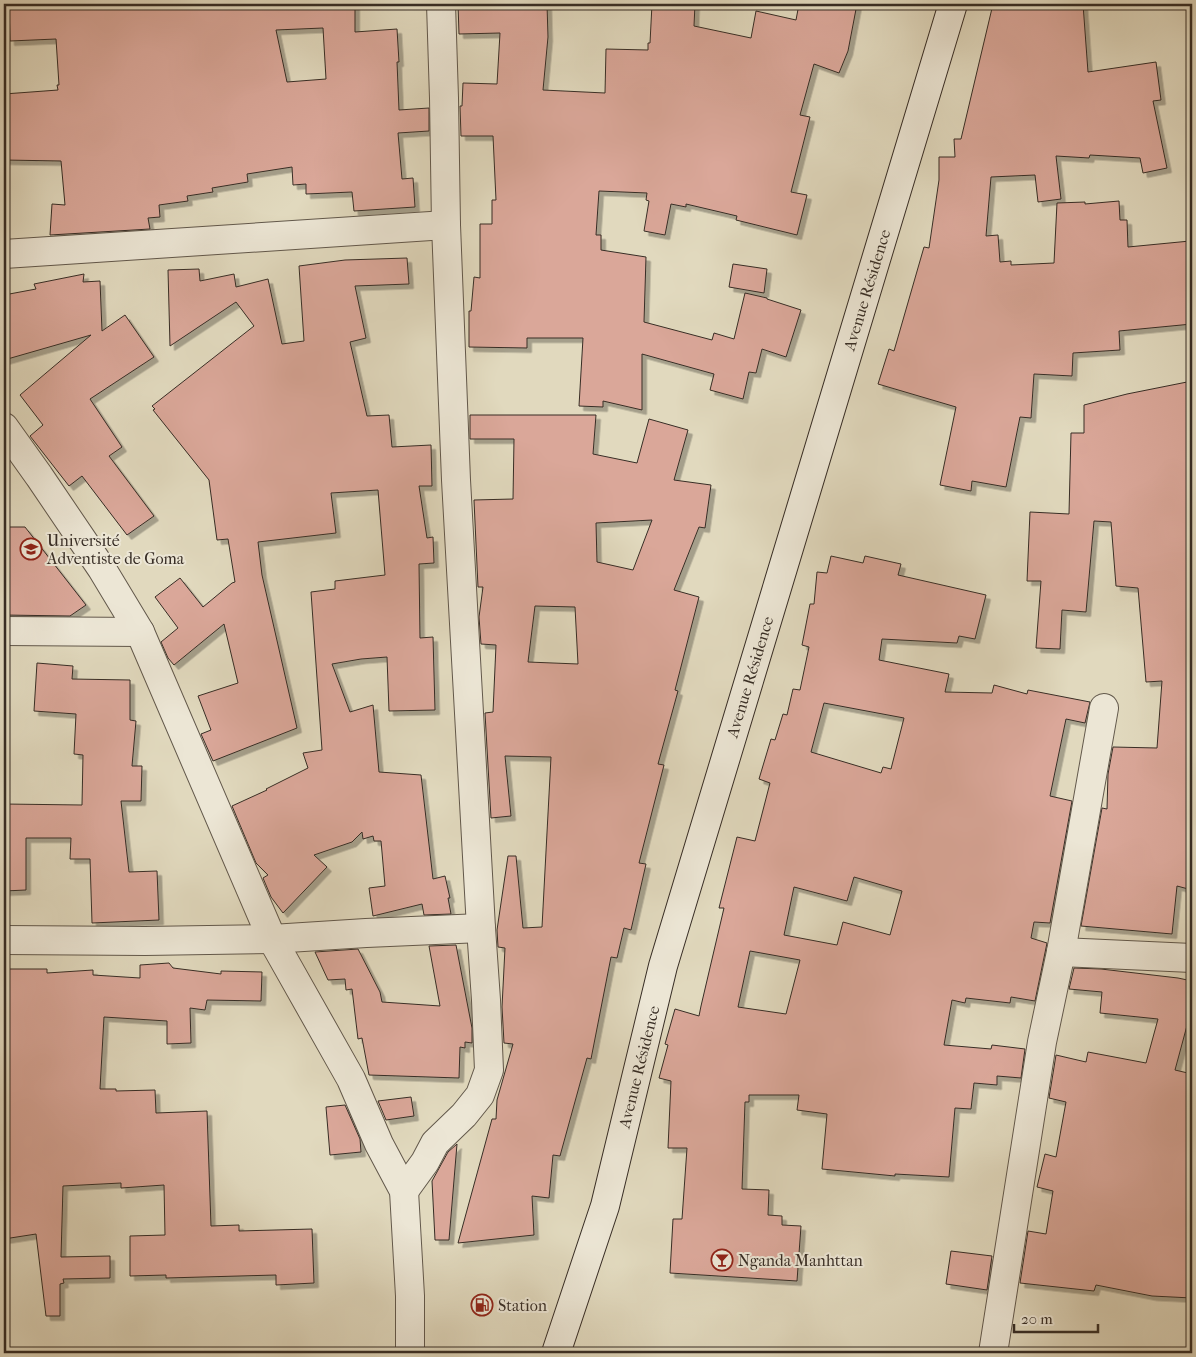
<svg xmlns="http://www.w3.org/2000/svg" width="1196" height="1357" font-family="'IM FELL French Canon',serif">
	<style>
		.building { fill: #daa799; stroke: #372d25; fill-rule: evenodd; filter: url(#shadow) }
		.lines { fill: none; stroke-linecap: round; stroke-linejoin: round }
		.minor-casing { stroke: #62584b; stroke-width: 30 }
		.secondary-casing { stroke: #372d25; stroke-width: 30 }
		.minor { stroke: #ece6d5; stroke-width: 28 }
		.secondary { stroke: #ece6d5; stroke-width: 28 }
		.labels { text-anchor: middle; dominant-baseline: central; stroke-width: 4; stroke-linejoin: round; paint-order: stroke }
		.street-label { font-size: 16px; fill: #372d25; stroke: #ece6d5 }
		.poi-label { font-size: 16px; fill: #372d25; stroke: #ece6d5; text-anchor: start }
	</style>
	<defs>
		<filter id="shadow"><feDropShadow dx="4.5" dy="4.5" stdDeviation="0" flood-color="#0004"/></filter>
	</defs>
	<rect width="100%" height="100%" fill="#e1d9be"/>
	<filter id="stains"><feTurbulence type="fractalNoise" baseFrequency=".004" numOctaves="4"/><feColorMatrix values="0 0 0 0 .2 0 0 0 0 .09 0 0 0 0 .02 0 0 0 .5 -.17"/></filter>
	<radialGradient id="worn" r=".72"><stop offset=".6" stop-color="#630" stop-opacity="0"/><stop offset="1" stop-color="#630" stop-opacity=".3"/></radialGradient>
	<g class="building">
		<path d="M9,4H355V32L397,29L399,62H397L399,110L429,108V131L398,133L402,179L413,178L415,207L354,211L352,192L306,194V184L293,185L292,167L247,174L248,182L212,188L213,192L187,196L188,201L159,205L160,217L148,218L150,229L50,235L52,204L65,205L61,161L4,160V94L58,90L57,85H59L56,39L10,41ZM323,28L326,79L287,82L276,30Z"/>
		<polygon points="458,4 547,4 548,37 543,90 605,93 606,49 648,50 648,43 650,43 652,4 695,4 694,26 751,38 756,11 796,20 799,4 857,4 848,51 839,73 814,64 800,115 810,117 791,192 807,195 797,235 736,220 737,216 686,204 686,207 671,204 665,235 644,231 649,201 646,200 647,193 599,191 596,235 601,235 601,250 646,257 644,322 712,340 714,333 734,339 745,293 767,298 767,299 801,310 786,357 762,349 756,373 749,372 743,399 710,390 714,374 642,354 642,410 603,401 603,407 579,406 583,338 527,338 527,348 469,347 469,311 471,311 474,277 480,278 480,224 492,224 492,200 496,200 493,136 461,136 460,106 462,106 463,83 497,84 500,33 459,34"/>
		<polygon points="993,4 1083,4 1088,72 1156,62 1161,100 1153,101 1167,168 1143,173 1140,158 1090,155 1089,158 1056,156 1061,199 1038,202 1035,175 991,177 986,236 998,235 1000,262 1011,261 1011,265 1054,263 1057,203 1085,202 1085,204 1119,201 1120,220 1127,220 1128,247 1190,241 1191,285 1192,285 1192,324 1119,331 1120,350 1073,353 1072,376 1034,374 1031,418 1020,417 1006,487 972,481 971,491 940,485 956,407 878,384 889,349 894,351 924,247 929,248 939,180 939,157 955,157 954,139 961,139"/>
		<polygon points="407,258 409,284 355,286 366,338 350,342 367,416 389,415 392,447 431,445 432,486 419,486 427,538 433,537 434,563 419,564 420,638 433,637 435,710 389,711 387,657 361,659 332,664 350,712 373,705 379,772 421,775 433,879 445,876 450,898 448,898 451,914 424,915 422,904 373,916 369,888 385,886 381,841 374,841 373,836 363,839 362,832 352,842 314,855 327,867 283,913 271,897 263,878 268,875 256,863 232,806 267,790 266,789 308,768 303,753 322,750 311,592 335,589 335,581 385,575 378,490 331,493 336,533 258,542 262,575 297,728 213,761 201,734 211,730 198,696 238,683 224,624 174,665 168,658 161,642 178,628 155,597 180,578 203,607 232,583 235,582 228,539 217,540 209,480 153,410 155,409 152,406 254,326 236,302 170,346 168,270 199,269 200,281 234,274 236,287 268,279 282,344 304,341 299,266 345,260"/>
		<polygon points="733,264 767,269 764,293 729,287"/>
		<polygon points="84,274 83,282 100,281 102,331 125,315 154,357 90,399 122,447 109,456 154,516 127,535 82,476 69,486 30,436 43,425 20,395 91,335 4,360 4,295 36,289 34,284"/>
		<polygon points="1192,381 1192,544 1188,545 1192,595 1192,890 1177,886 1172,934 1081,926 1102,808 1107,809 1108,774 1113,747 1157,748 1162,681 1146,682 1138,588 1116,586 1111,522 1094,521 1086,612 1062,610 1060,649 1036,648 1041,581 1027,581 1030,512 1069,514 1071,433 1084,433 1084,405 1127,394"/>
		<path d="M470,415H596L593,454L637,463L649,419L688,430L674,480L711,485L705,528L699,527L674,590L699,597L675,690L678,691L658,764L664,765L639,863L646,864L631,930L624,928L617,958L611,957L591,1059L587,1058L560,1156L553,1155L549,1198L532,1196L534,1235L458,1243L492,1119H496L497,1100L513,1044L504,1043L502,1007L505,948L498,947L497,930L508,856H516L523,928L542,927L551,757L505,756L511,816L491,818L485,713L493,712L496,645L481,644L479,617L483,587H478L474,500L513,499L514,439H470ZM652,520L633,570L597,562L596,523ZM535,606L575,607L578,664L528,662Z"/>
		<polygon points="4,527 25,527 86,605 70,616 4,615"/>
		<path d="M831,556L863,563L865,556L901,564L898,575L986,595L975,639L959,636L957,643L882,639L879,660L949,674L945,692L992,693L994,685L1027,694L1028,690L1090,702L1085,723L1066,719L1050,796L1072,801L1050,923L1034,922L1031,938L1047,943L1035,1001L1011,997L1010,1003L966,998L965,1003L952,1000L944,1045L991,1049L992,1045L1025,1049L1021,1078L997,1076V1085L974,1083L971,1109L955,1108L949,1177L895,1174V1176L822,1169L827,1114L797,1110L799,1095H749V1102H745L742,1189L769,1190L768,1215L782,1216V1225L801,1226L797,1281L670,1273L673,1219H682L687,1148H668L671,1081L659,1078L668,1045L665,1044L675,1009L699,1016L701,1006L724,908H719L737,837L755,841L770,783L759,779L771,739L775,740L783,714L787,715L793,689L800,690L809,647L802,645L810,604H814L817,572L827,573ZM824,703L904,718L891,769L883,767L881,773L811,752ZM854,877L902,891L890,935L843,922L837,945L784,935L794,887L847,901ZM750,951L800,960L786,1014L738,1007Z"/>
		<polygon points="37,663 73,666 72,679 130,680 130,720 136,721 132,766 142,766 141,801 121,801 129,872 157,871 159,920 92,923 90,859 70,859 71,838 26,838 26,890 4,891 4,804 82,805 83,755 74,754 76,714 34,711"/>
		<polygon points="456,945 472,1028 472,1043 465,1042 465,1048 460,1047 459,1078 369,1075 362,1038 358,1039 352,989 346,990 345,979 328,980 315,952 358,949 380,992 382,1002 440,1006 429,946"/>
		<polygon points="169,963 173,968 221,974 221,971 262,972 261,1001 207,1000 205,1010 190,1008 191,1043 167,1044 167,1021 104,1017 100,1089 116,1089 116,1091 155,1090 156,1113 207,1111 211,1226 239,1225 239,1231 312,1229 314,1283 276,1285 276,1275 166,1278 166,1275 130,1276 130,1236 165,1235 164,1185 121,1188 121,1183 63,1186 61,1257 110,1256 110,1278 63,1279 64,1283 60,1284 60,1316 46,1316 36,1234 4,1239 4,1087 9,1087 6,994 4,994 4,969 47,969 47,973 93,970 93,975 140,978 140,965"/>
		<polygon points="1074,968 1101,969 1178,978 1192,981 1192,1007 1175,1070 1192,1074 1192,1298 1152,1296 1096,1285 1094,1291 1020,1283 1028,1231 1046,1234 1053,1191 1037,1187 1045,1154 1056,1157 1066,1102 1049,1098 1056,1055 1086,1062 1088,1052 1146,1063 1158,1019 1100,1013 1102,992 1069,989"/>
		<polygon points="411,1097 414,1116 386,1120 378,1101"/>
		<polygon points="345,1105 360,1139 361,1152 330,1155 326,1107"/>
		<polygon points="457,1144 449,1240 435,1240 432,1181 448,1152"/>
		<polygon points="951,1251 992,1256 987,1290 946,1284"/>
	</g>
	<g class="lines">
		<g class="minor-casing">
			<g id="minor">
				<polyline points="4,254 446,225"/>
				<polyline points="4,427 39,476 102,569 140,632 272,939 351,1079 379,1144 404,1191 410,1296 410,1353"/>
				<polyline points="4,631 140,632"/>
				<polyline points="4,940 145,941 272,939 366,933 481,928"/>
				<polyline points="1061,952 1192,958"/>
				<polyline points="404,1191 425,1162 435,1143 464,1115 480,1095 489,1070 486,1000 481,928 456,480 446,225 444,98 441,4"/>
				<polyline points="993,1353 1042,1042 1061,952 1104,708"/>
			</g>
		</g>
		<g class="secondary-casing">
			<polyline id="secondary" points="556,1353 605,1206 663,966 953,4"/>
		</g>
		<use href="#minor" class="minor"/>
		<use href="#secondary" class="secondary"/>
	</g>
	<defs>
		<g id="university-ring" transform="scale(1.125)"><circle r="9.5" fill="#ece6d5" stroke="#8f2418" stroke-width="1.5"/><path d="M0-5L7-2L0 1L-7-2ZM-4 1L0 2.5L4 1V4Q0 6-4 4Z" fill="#8f2418"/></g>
		<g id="bar-ring" transform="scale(1.125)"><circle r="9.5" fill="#ece6d5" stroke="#8f2418" stroke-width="1.5"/><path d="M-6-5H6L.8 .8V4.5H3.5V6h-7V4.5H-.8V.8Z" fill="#8f2418"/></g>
		<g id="fuel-ring" transform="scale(1.125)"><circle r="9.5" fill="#ece6d5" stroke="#8f2418" stroke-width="1.5"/><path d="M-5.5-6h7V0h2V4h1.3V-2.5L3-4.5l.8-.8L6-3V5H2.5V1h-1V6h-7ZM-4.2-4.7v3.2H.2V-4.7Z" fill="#8f2418"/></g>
	</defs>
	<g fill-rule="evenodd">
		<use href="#university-ring" x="31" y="549"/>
		<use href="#bar-ring" x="722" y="1260"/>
		<use href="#fuel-ring" x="482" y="1305"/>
	</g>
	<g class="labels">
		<g class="street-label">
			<text transform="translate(867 290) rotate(-73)">Avenue Résidence</text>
			<text transform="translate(750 677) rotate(-73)">Avenue Résidence</text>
			<text transform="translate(639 1067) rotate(-76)">Avenue Résidence</text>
		</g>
		<g class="poi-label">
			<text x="47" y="540">Université<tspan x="47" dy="18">Adventiste de Goma</tspan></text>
			<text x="738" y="1260">Nganda Manhttan</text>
			<text x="498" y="1305">Station</text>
		</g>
	</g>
	<rect width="1196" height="1357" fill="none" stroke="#e1d9be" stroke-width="20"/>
	<rect x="5" y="5" width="1186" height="1347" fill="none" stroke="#372d25" stroke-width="2.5"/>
	<rect x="10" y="10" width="1176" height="1337" fill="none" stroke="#372d25"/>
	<path d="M1014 1324v8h84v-8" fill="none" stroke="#372d25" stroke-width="2.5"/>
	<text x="1021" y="1324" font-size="15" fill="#372d25" stroke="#ece6d5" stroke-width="4" paint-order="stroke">20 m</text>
	<rect width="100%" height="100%" filter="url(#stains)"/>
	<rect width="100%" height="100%" fill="url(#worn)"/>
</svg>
